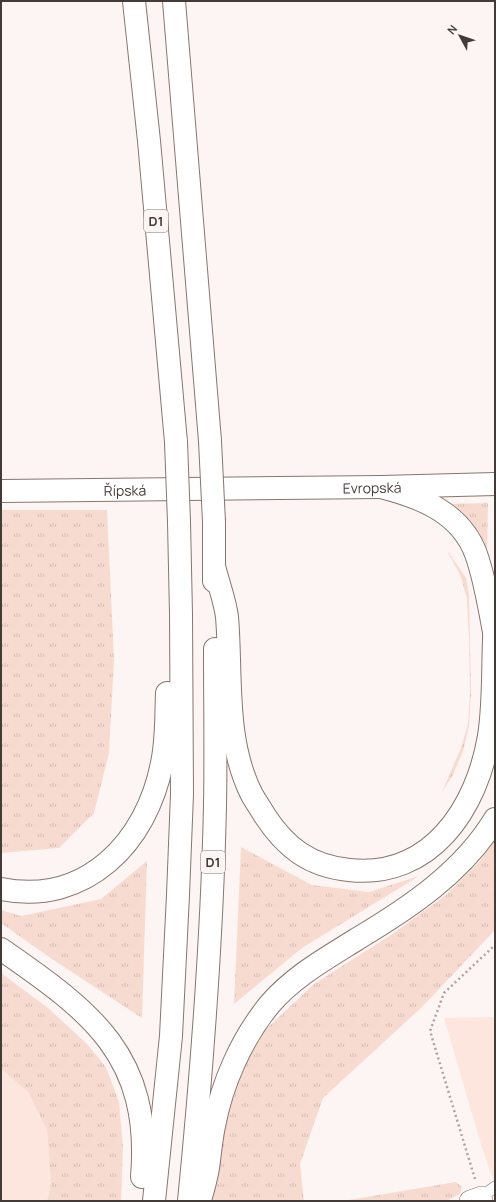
<svg xmlns="http://www.w3.org/2000/svg" width="496" height="1202" font-family="Manrope,sans-serif">
	<style>
		.built { fill: #fce6de }
		.grass { fill: url(#grass-tufts) }
		.lines { fill: none; stroke-linecap: round; stroke-linejoin: round }
		.lane-casing { stroke: #867670; stroke-width: 12 }
		.street-casing { stroke: #867670; stroke-width: 22 }
		.secondary-casing { stroke: #867670; stroke-width: 24 }
		.highway-casing { stroke: #867670; stroke-width: 24 }
		.path { stroke: #aba4a1; stroke-width: 2.5; stroke-dasharray: 2 3; stroke-linecap: butt }
		.lane { stroke: #fff; stroke-width: 11 }
		.street { stroke: #fff; stroke-width: 21 }
		.secondary { stroke: #fff; stroke-width: 22 }
		.highway { stroke: #fff; stroke-width: 22 }
		.highway-bridge-casing { stroke: #867670; stroke-width: 24; stroke-linecap: butt }
		.highway-bridge { stroke: #fff; stroke-width: 22 }
		.labels { text-anchor: middle; dominant-baseline: central; stroke-width: 3; stroke-linejoin: round; paint-order: stroke }
		.shield { fill: #fdf5f3; stroke: #7a7370; stroke-width: 1 }
		.shield-label { font-size: 13px; font-weight: bold; fill: #423b38 }
		.street-label { font-size: 14px; fill: #423b38; stroke: #fdf5f3 }
	</style>
	<defs>
		<pattern id="grass-tufts" width="24" height="20" patternUnits="userSpaceOnUse"><rect width="24" height="20" fill="#f7dbd1"/><path d="M3 7l-1-3M5 7V3M7 7l1-3M15 17l-1-3M17 17v-4M19 17l1-3" fill="none" stroke="#d5bdb4"/></pattern>
	</defs>
	<rect width="100%" height="100%" fill="#fdf5f3"/>
	<g class="built">
		<polygon points="495,1017 495,1185 482,1148 444,1018"/>
		<polygon points="1,1069 28,1092 47,1130 51,1184 47,1201 1,1201"/>
	</g>
	<g class="grass">
		<polygon points="488,503 487,552 485,554 445,504"/>
		<polygon points="1,510 107,510 114,660 109,753 94,813 59,848 1,853"/>
		<polygon points="447,550 466,578 469,595 471,694 469,726 463,751 453,775 442,792 461,748 468,724 470,693 469,642 467,599 461,577"/>
		<polygon points="495,840 495,930 422,1007 323,1098 300,1164 304,1201 212,1201 220,1137 241,1071 262,1033 314,984 391,935 447,894 479,862"/>
		<polygon points="241,847 312,885 369,892 419,876 302,948 234,1004"/>
		<polygon points="147,861 142,1018 49,957 1,923 1,910 21,916 101,899"/>
		<polygon points="1,973 48,1008 86,1043 106,1067 119,1102 123,1148 121,1201 47,1201 51,1184 47,1130 28,1092 1,1069"/>
		<polygon points="456,1182 462,1187 460,1194 446,1201 343,1201"/>
	</g>
	<g class="lines">
		<g class="lane-casing">
			<polyline id="lane" points="481,1197 495,1187"/>
		</g>
		<g class="street-casing">
			<polyline id="street" points="470,1201 481,1197 482,1201"/>
		</g>
		<g class="secondary-casing">
			<g id="secondary">
				<path id="s1" d="M1,491L381,487L495,484"/>
			</g>
		</g>
		<g class="highway-casing">
			<g id="highway">
				<polyline points="134,1 149,141 176,442"/>
				<polyline points="174,1 210,441"/>
				<path d="M381,487C421,497 461,513 476,554C485,579 489,606 494,632"/>
				<path d="M214,566C218,583 225,600 227,617C232,676 224,740 252,795C256,802 261,809 265,816C286,848 310,866 349,870C431,879 477,808 489,736C495,698 492,659 495,621"/>
				<polyline points="214,581 214,522"/>
				<path d="M1,889C86,906 147,842 162,763C167,740 166,716 167,693"/>
				<path d="M1,949C92,1012 152,1056 142,1177"/>
				<path d="M200,1200C203,1190 206,1179 208,1168C210,1154 211,1140 214,1126C222,1083 242,1038 270,1004C294,976 327,958 357,939C409,908 463,872 495,819"/>
				<polyline points="154,1201 171,1036 178,895 182,794 181,614 179,522"/>
				<path d="M189,1201C202,1070 212,938 215,806C216,754 215,701 215,649"/>
			</g>
		</g>
		<polyline class="path" points="475,1179 430,1031 444,993 495,945"/>
		<use href="#lane" class="lane"/>
		<use href="#street" class="street"/>
		<use href="#secondary" class="secondary"/>
		<use href="#highway" class="highway"/>
		<g class="highway-bridge-casing">
			<g id="highway-bridge">
				<polyline points="210,441 214,522"/>
				<polyline points="176,442 179,522"/>
			</g>
		</g>
		<use href="#highway-bridge" class="highway-bridge"/>
	</g>
	<g class="labels">
		<g class="shield">
			<rect x="144" y="210" width="24" height="22" rx="3"/>
			<rect x="201" y="851" width="24" height="22" rx="3"/>
		</g>
		<g class="shield-label">
			<text x="156" y="221">D1</text>
			<text x="213" y="862">D1</text>
		</g>
		<g class="street-label">
			<text stroke="none"><textPath href="#s1" startOffset="371">Evropská</textPath></text>
			<text stroke="none"><textPath href="#s1" startOffset="124">Řípská</textPath></text>
		</g>
	</g>
	<rect width="496" height="1202" fill="none" stroke="#423b38" stroke-width="4"/>
	<g transform="translate(460 36) rotate(310)" stroke="#fdf5f3" stroke-width="3" paint-order="stroke">
	<path d="M0-3L7 15L0 10L-7 15Z" fill="#423b38"/>
	<text y="-6" font-size="11" font-weight="bold" text-anchor="middle" fill="#423b38">N</text>
	</g>
</svg>
